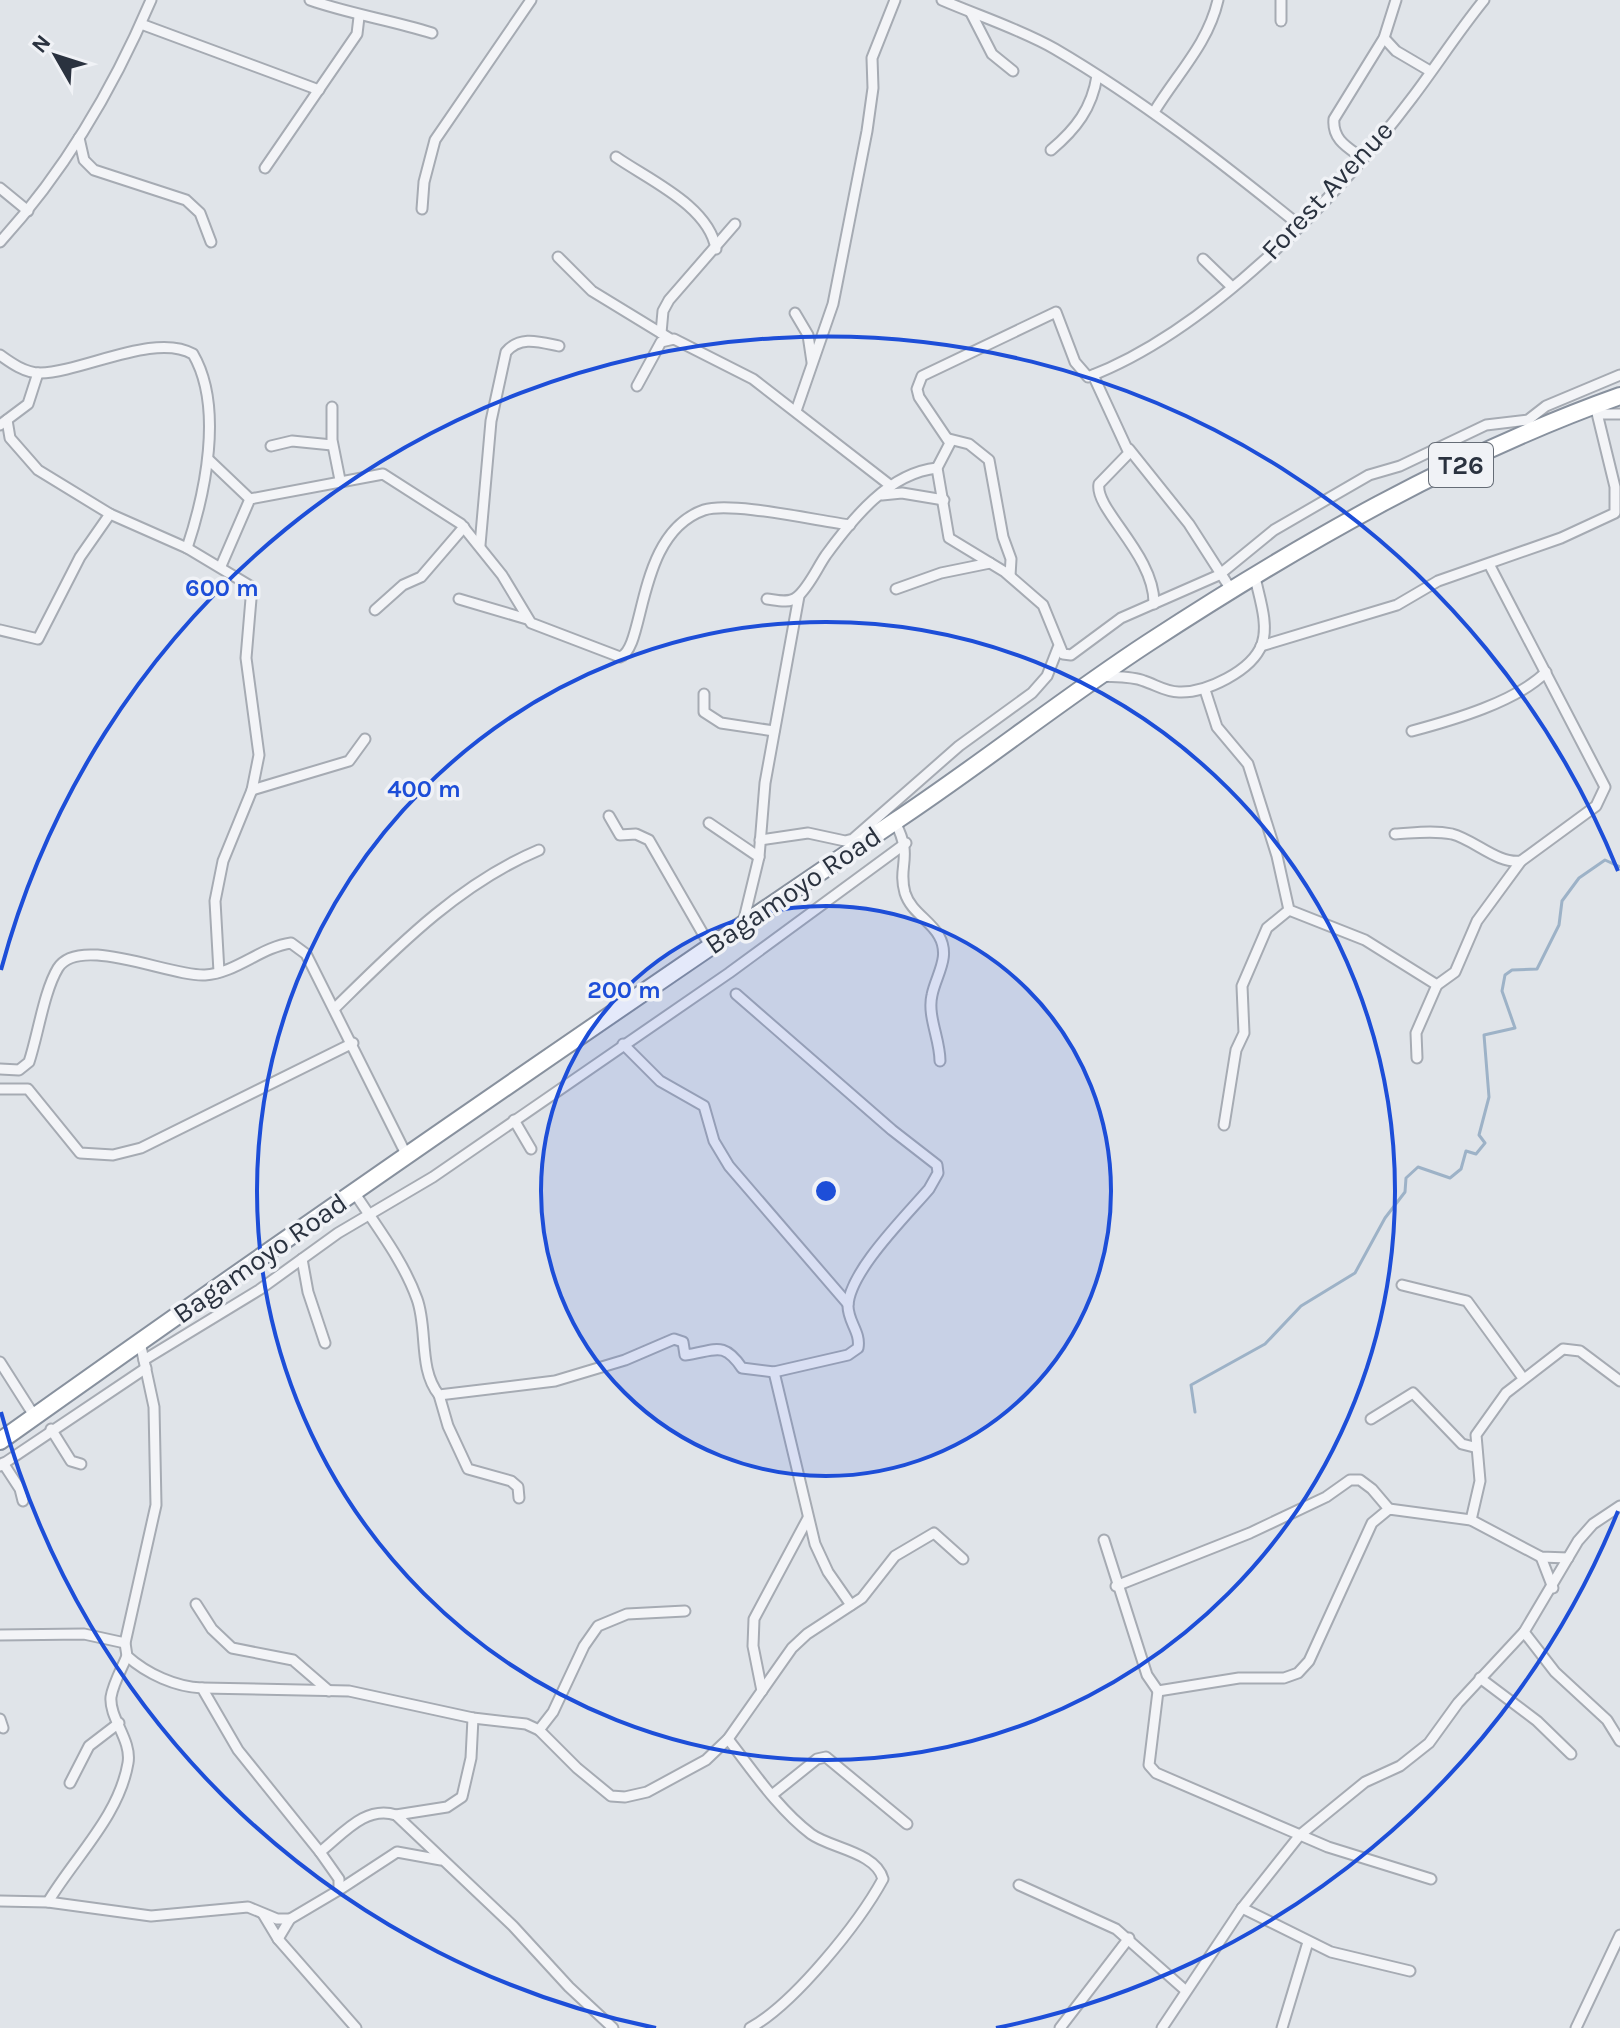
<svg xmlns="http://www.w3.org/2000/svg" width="1620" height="2028" font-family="Karla,sans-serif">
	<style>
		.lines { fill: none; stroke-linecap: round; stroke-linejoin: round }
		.stream { stroke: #9db2c7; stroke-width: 3 }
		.minor-casing { stroke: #a6abb3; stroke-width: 13 }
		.trunk-casing { stroke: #88919e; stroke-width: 20 }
		.minor { stroke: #f3f4f7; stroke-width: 9 }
		.trunk { stroke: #fff; stroke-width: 16 }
		.ring { fill: none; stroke: #1d4ed8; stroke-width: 4 }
		.labels { text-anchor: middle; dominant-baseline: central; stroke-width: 7; stroke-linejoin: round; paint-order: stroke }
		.shield { fill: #f0f2f6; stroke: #656c76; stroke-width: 2 }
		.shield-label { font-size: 26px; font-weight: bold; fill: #2a323f }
		.street-label { font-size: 28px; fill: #2a323f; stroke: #f0f2f6 }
		.centre { fill: #1d4ed8; stroke: #f0f2f6; stroke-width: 4 }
		.ring-label { font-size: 24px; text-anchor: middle; font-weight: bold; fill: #1d4ed8; stroke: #f0f2f6; stroke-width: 7; stroke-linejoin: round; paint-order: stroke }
	</style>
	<rect width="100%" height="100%" fill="#e0e4e9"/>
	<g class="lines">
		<polyline class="stream" points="1195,1412 1191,1385 1265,1344 1301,1306 1355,1273 1385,1218 1405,1192 1406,1178 1418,1167 1450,1178 1461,1169 1466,1151 1476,1154 1485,1143 1479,1135 1489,1097 1484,1035 1515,1028 1502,991 1505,975 1512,970 1537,969 1559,925 1562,901 1579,878 1605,860 1620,867"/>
		<g class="minor-casing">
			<g id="minor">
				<path d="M310,0C350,14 391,20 432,33"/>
				<path d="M942,0C979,16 1020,29 1055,49C1142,100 1221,162 1299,225"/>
				<polyline points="1281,0 1281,21"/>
				<path d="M1484,0C1458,32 1437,65 1412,98C1336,199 1207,332 1088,377L1075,362L1056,312L922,376L917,389L919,397L950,443L937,468L949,538L1005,572L1043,605L1063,654L1071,655L1121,618L1219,575L1274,530L1369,475L1400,466L1486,425L1528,420L1546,406L1620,375"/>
				<polyline points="971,13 992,54 1013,71"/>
				<polyline points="141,24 319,90"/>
				<polyline points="1384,38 1396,51 1430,71"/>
				<path d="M1154,112C1177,74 1208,44 1218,0"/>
				<polyline points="79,138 84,160 94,170 186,200 200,213 211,242"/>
				<path d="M1051,150C1076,129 1092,108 1097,76"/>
				<path d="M616,157C649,180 709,206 716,249"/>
				<path d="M1361,157C1347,147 1332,139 1334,119L1384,38L1396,0"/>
				<polyline points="265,168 357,34 359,17"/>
				<polyline points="0,188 28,211"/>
				<polyline points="422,209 424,182 435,140 531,0"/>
				<path d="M0,242C64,172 114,87 151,0"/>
				<polyline points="558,257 592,291 669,338"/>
				<polyline points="1203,259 1232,287"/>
				<polyline points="795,313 808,335 812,362"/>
				<polyline points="661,333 663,311 669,300 735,224"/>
				<path d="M0,355C11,363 25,373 40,373C83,372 155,332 193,354C224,407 205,494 187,548"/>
				<path d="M1093,375L1129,453L1099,484C1094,509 1155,555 1154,604"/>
				<polyline points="637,386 661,342 674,339 753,379 891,486"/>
				<polyline points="332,407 332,440 340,480"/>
				<polyline points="796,411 833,304 867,131 873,88 872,58 895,0"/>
				<polyline points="1598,414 1620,414"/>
				<polyline points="7,420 10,438 38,470 110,514 187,548 252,587 246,658 259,755 252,790 223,861 215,901 219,972"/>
				<polyline points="0,425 28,404 38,373"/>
				<polyline points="949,439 969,444 989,460 1003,537 1011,559 1010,576"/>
				<polyline points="271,446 292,441 332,445"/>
				<polyline points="1129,449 1189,524 1232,591"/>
				<polyline points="208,459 250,499"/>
				<polyline points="882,495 902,493 944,500"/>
				<path d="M480,545L491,421L506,352C520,335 540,342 559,346"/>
				<path d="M221,566L250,499L383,474L461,524L502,575L531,623L620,657C646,649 635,534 704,510C731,501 818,521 850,525"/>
				<polyline points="896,589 941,573 990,563"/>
				<polyline points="459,599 527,619"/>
				<path d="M767,599C776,600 789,604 797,597C809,587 817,568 826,555C853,518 889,473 937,468"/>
				<polyline points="375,610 403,585 421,577 464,527"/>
				<polyline points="0,630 38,639 80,557 110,514"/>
				<polyline points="1261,646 1397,605 1438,581 1561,538 1615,513 1615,487 1595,405"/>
				<path d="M1101,676C1114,677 1132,676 1144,681C1156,685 1166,692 1179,692C1206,693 1252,671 1262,644C1269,624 1259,597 1255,577"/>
				<polyline points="1205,690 1217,727 1248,764 1277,856 1289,910 1365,940 1437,985 1416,1033 1417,1058"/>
				<polyline points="704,694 704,712 721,723 774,731"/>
				<path d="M1412,731C1453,720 1516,702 1546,672"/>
				<polyline points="252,790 349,761 365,739"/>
				<polyline points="609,816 620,835 636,834 649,840 710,946"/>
				<path d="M895,822C914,858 897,865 905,893C911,912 930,920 939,936C951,957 936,975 932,995C927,1016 940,1039 940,1061"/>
				<polyline points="709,823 759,857"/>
				<path d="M1395,834C1414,833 1433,830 1452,834C1475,840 1497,864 1521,861L1596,806L1605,787L1489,564"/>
				<polyline points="760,840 808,833 845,841 853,839 959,746 1032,693 1047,676 1058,648"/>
				<polyline points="743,923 759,857 765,783 799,596"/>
				<polyline points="1437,985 1455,972 1477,921 1521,861"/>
				<path d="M334,1009C395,949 458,884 539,850"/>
				<polyline points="623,1044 660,1081 704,1106 714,1141 729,1166 848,1304"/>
				<path d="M0,1069L19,1070L29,1062C38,1035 44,991 58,968C79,934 171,977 205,975C236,973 261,947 291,943L306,954L407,1156"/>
				<polyline points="0,1089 28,1089 80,1153 113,1155 141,1148 353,1043"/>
				<polyline points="514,1120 531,1149"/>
				<polyline points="1224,1125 1236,1050 1244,1033 1242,986 1267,928 1289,910"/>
				<path d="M354,1192C376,1226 403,1260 417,1299C428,1329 418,1369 439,1395L555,1381L625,1360L674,1339L683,1342L685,1355C715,1351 723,1340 742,1368L774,1372L848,1355L858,1348C861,1332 848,1322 848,1306C849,1272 906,1216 929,1189L938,1173L937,1165L892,1130L736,994"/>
				<polyline points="302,1259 308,1292 325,1343"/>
				<polyline points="1402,1285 1467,1301 1523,1378"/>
				<path d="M140,1342L154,1407L156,1505L125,1643L127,1656C147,1674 176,1687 202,1688L238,1750L320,1852C343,1834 365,1805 396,1815L513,1926L569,1987L613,2028"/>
				<polyline points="144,1360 259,1290 338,1233 433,1177 729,973 906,843"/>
				<polyline points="0,1362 35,1417"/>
				<polyline points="774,1372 815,1544 828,1572 851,1605"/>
				<polyline points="439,1395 448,1426 468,1469 511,1481 518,1487 519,1498"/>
				<polyline points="1371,1419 1413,1393 1462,1444 1474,1447"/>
				<polyline points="51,1429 71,1461 81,1464"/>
				<polyline points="3,1463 20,1489 23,1501"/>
				<polyline points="0,1466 146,1368"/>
				<polyline points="1471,1520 1480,1481 1476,1435 1506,1393 1563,1349 1580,1351 1620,1381"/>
				<polyline points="1104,1540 1147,1675 1158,1691 1239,1678 1284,1678 1298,1673 1309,1661 1372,1523 1389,1509 1471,1520 1541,1557 1568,1558"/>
				<polyline points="1541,1557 1553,1588"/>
				<polyline points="1116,1586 1250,1533 1326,1497 1350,1480 1360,1480 1372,1489 1389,1509"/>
				<polyline points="196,1604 212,1629 232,1648 293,1660 329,1691"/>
				<polyline points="1524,1632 1555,1672 1607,1720 1620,1741"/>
				<polyline points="0,1635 84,1634 125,1643"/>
				<polyline points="1480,1678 1537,1721 1571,1754"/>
				<polyline points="202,1688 349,1691 473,1718 526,1724 539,1730 577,1768 611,1796 625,1797 647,1792 706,1760 728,1739 792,1648 807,1634 862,1598 895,1556 934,1533 963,1559"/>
				<polyline points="762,1691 753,1646 754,1619 808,1518"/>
				<polyline points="1158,1691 1149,1765 1156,1773 1328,1847 1431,1879"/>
				<polyline points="0,1719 3,1728"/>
				<polyline points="539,1730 553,1712 584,1646 598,1626 627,1614 685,1611"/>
				<path d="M728,1739C753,1771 778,1809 811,1834C830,1848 876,1852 883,1879C859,1923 794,2004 750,2028"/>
				<polyline points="70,1783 89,1746 119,1723"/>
				<polyline points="772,1795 817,1759 826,1757 907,1824"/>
				<polyline points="396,1815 447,1807 462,1797 471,1758 473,1718"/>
				<polyline points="1019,1885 1116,1929 1185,1990"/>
				<polyline points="339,1890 397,1852 441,1860"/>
				<polyline points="0,1901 48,1902 151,1916 248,1907 277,1919 290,1919"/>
				<path d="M48,1902C75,1857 119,1816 128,1763C132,1740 109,1718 111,1697C113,1684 122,1668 127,1656"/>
				<polyline points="1242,1908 1331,1952 1410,1971"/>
				<polyline points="263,1914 278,1939 356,2028"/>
				<polyline points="278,1939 290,1919 339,1890 339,1879 320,1852"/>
				<polyline points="1060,2028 1129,1938"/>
				<polyline points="1162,2028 1242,1908 1300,1835 1365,1782 1400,1766 1429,1743 1458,1703 1524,1632 1578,1541 1593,1524 1620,1506"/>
				<polyline points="1282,2028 1308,1942"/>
				<polyline points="1576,2028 1620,1935"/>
			</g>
		</g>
		<g class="trunk-casing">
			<path id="trunk" d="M0,1441C295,1231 594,1025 894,822C980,765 1061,700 1148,643C1295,547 1454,455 1620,396"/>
		</g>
		<use href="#minor" class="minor"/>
		<use href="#trunk" class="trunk"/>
	</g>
	<circle cx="826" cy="1191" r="285" fill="#1d4ed8" fill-opacity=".12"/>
	<g class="ring">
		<circle cx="826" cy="1191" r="285"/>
		<circle cx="826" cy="1191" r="569"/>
		<path d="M1618 1511A854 854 0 0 1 996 2028M656 2028A854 854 0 0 1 1 1412M1 970A854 854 0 0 1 1618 871"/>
	</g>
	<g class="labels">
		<rect class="shield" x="1429" y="443" width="64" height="44" rx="6"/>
		<g class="shield-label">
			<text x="1461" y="465">T26</text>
		</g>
		<g class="street-label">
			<text transform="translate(1327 190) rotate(-47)">Forest Avenue</text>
			<text transform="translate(793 890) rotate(-34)">Bagamoyo Road</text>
			<text transform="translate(260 1258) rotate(-35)">Bagamoyo Road</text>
		</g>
	</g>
	<circle cx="826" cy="1191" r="12" class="centre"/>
	<g class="ring-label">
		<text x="222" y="596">600 m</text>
		<text x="424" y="797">400 m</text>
		<text x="624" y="998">200 m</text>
	</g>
	<g transform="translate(56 56) rotate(309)" stroke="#f0f2f6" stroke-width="6" paint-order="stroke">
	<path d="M0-6L14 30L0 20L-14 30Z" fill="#2a323f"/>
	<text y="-12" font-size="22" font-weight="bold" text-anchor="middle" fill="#2a323f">N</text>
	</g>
</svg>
